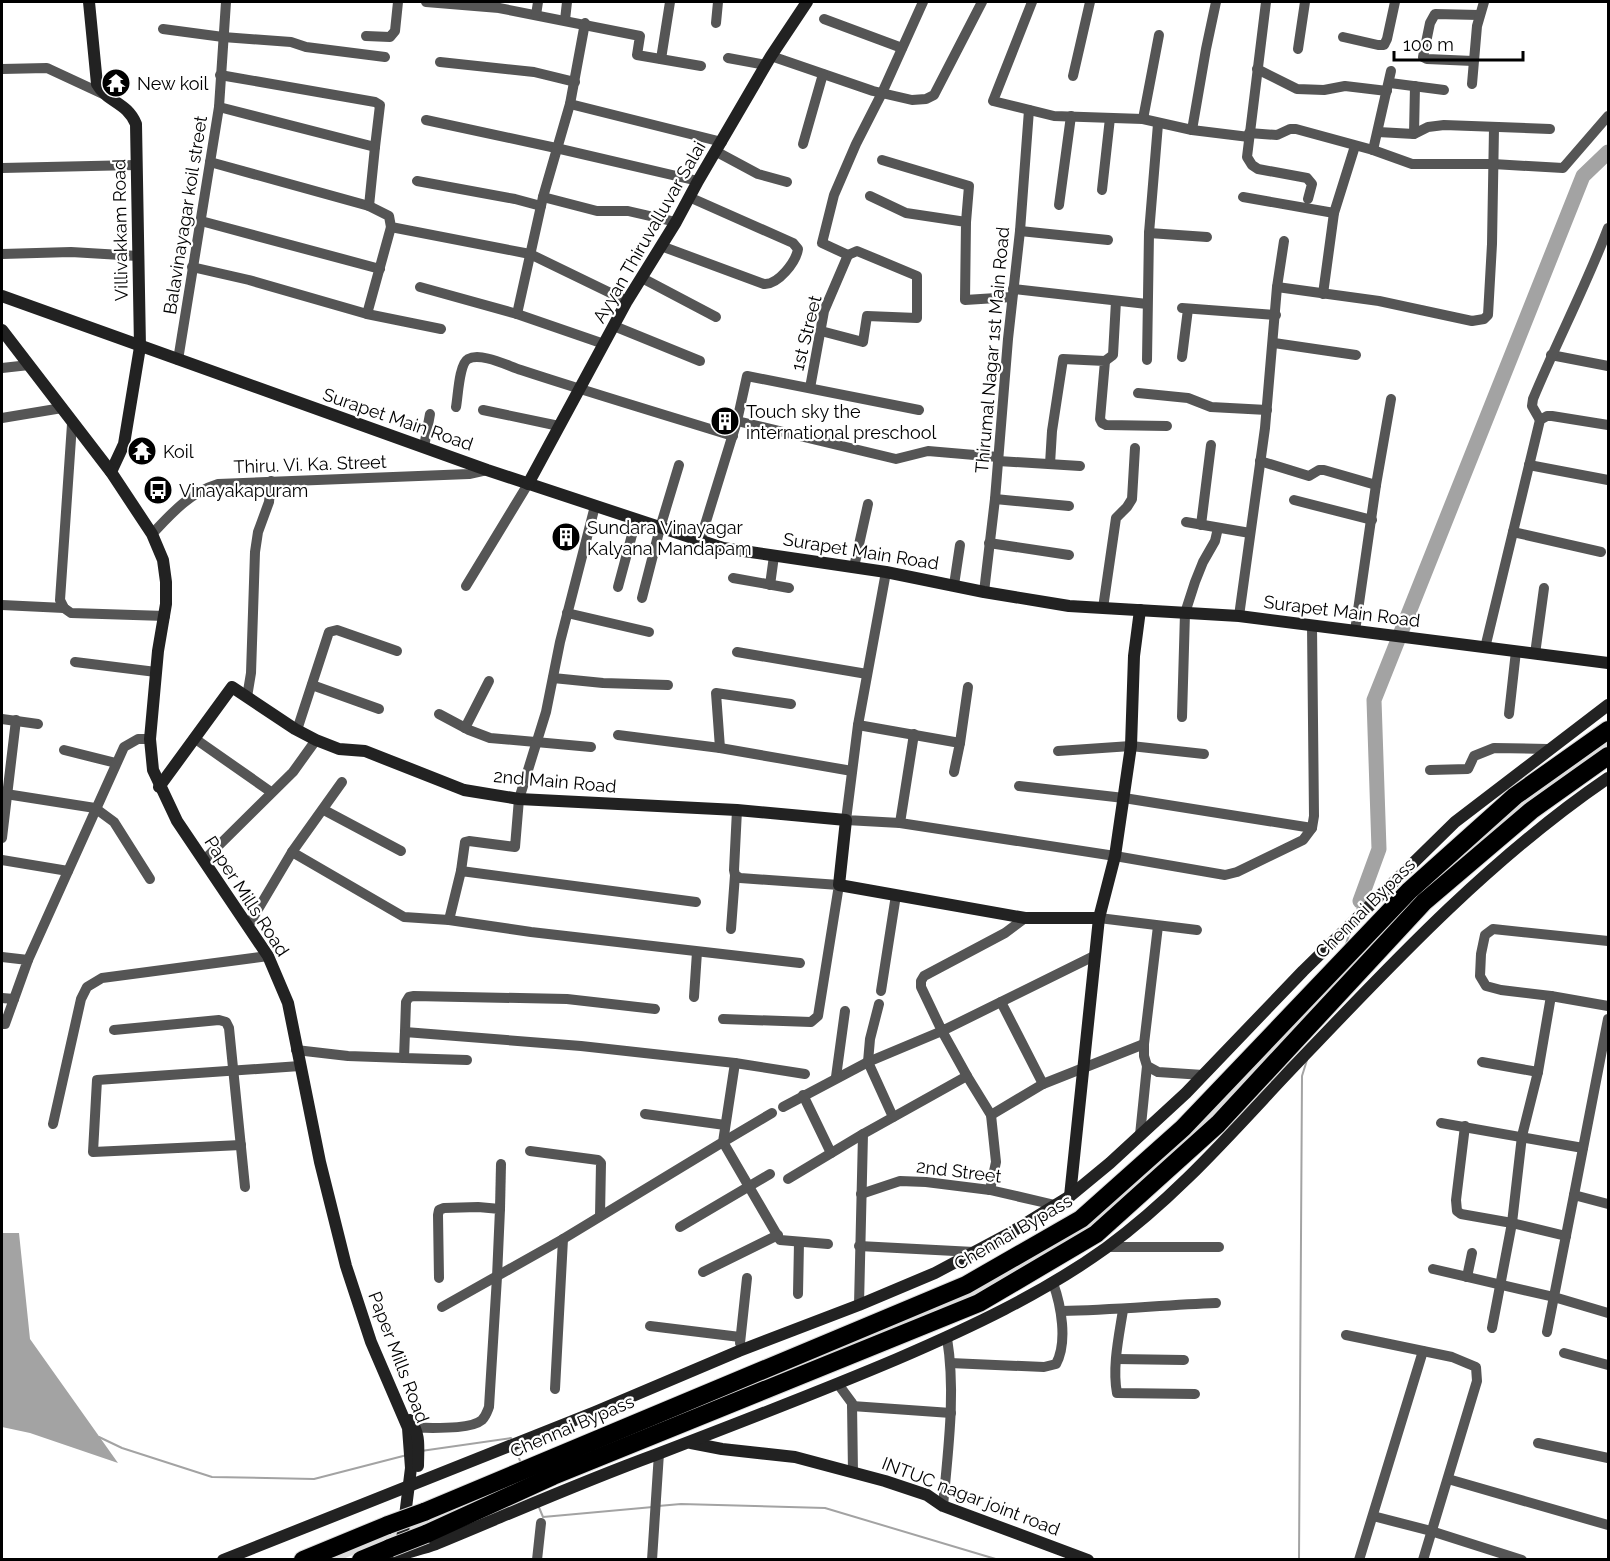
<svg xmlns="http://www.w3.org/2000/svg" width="1610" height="1561" font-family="Raleway,sans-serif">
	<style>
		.green { fill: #dcdcdc }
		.water { fill: #a3a3a3 }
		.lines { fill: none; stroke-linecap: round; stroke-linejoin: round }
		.stream { stroke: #a3a3a3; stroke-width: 2 }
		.river { stroke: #a3a3a3; stroke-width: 15 }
		.highway-casing { stroke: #dbdbdb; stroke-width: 20 }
		.street { stroke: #555; stroke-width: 10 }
		.secondary { stroke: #222; stroke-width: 12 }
		.highway { stroke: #000; stroke-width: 18 }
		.highway-bridge-casing { stroke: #dbdbdb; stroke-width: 20; stroke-linecap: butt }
		.highway-bridge { stroke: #000; stroke-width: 18 }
		.labels { text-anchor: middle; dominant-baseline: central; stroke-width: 4.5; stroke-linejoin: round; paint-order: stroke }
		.poi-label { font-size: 18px; fill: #000; stroke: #fff; text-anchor: start }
		.street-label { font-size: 18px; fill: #000; stroke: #fff }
	</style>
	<rect width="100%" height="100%" fill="#fff"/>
	<polygon class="green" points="1608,734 1608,748 1519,818 1213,1122 1096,1230 983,1295 343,1559 317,1560 390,1533 1081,1224 1392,914 1512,805"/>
	<polygon class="water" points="2,1233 19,1233 30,1339 118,1463 30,1433 2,1427"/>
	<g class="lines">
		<g class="stream">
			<polyline points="1357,910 1360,901"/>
			<polyline points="1345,947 1350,932"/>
			<polyline points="99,1437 122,1448 212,1477 314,1479 407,1455"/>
			<polyline points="515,1449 521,1463"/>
			<polyline points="421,1451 511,1438 512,1441"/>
			<polyline points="538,1505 543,1517 653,1507"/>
			<polyline points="658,1506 681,1504 825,1508 999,1560"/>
			<polyline points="1299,1560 1302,1076 1307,1060"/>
		</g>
		<polyline class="river" points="1360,901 1379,849 1374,700 1583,176 1608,152"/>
		<g class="highway-casing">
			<g id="highway">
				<polyline points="424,1512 966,1285 1081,1219 1183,1128 1409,891 1515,796 1608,730"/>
				<polyline points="426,1534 553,1476 979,1303 1096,1234 1218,1124 1424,902 1532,810 1608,756"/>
				<polyline points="303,1560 388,1525"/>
				<polyline points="361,1560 390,1548"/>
			</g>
		</g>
		<g class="street">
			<polyline points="426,2 499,8 640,36 637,55 701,66"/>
			<polyline points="1032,2 993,101 1054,116 1143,119 1192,130 1249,137"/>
			<polyline points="1266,2 1247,157 1252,165 1258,169 1307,178 1312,184 1308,199"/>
			<polyline points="536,15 538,2"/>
			<polyline points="824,19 902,48"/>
			<polyline points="565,20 567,2"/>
			<polyline points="716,23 718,2"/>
			<polyline points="163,29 223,37 291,42 306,47 385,57"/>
			<polyline points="366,36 390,37 395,31 398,2"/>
			<polyline points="1343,37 1378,45 1384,45 1387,39 1395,2"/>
			<polyline points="1298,49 1305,2"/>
			<polyline points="771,56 873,91 912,100 926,99 934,95 982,2"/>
			<polyline points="728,58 766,65"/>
			<polyline points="661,59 670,2"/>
			<polyline points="1473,61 1427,59 1423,57 1430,23 1435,14 1479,15"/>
			<polyline points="440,62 534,72 575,82"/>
			<polyline points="2,69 47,68 103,94"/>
			<polyline points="1257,69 1297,89 1324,90 1345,86 1387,91"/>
			<polyline points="1073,76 1090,2"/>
			<polyline points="1390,83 1444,90"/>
			<polyline points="1472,84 1477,26 1484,2"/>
			<polyline points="570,104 722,142"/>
			<polyline points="219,107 375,147 380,105 375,102 220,75"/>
			<polyline points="1143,119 1159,35"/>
			<polyline points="426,120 556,148 698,181"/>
			<polyline points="1192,130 1206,49 1216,2"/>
			<polyline points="1378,132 1414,134 1428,127 1444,125 1550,129"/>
			<polyline points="1249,133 1277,135 1290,129 1296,129 1373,150 1412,164 1493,164 1563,168 1608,116"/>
			<polyline points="1414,134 1415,86"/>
			<polyline points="803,144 823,74"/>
			<polyline points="1373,150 1391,71"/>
			<polyline points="717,152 758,174 787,182"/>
			<polyline points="882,160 969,186 966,222"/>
			<polyline points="210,162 369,206 389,216 391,227 530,254 627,301"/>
			<polyline points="2,168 136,165"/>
			<polyline points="417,181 515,199 541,206"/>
			<polyline points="1102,190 1110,118"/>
			<polyline points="870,196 906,213 966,222 965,300 1012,297"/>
			<polyline points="543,197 597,211 628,211 676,222"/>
			<polyline points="1243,197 1334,213"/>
			<polyline points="1059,205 1071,116"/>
			<polyline points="369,206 375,147"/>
			<polyline points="201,221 380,269"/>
			<polyline points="1020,231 1108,240"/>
			<polyline points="1149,233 1207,237"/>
			<path d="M661,246L764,284C778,285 796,262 798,249L793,243L689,197"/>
			<polyline points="2,254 71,252 138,256"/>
			<polyline points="848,255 822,243 834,195 856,144 882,93 923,2"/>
			<polyline points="192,267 249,280 367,314 441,329"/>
			<polyline points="642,278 716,317"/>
			<polyline points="420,287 517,314 604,344"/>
			<polyline points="1277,287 1379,301 1472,321 1484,319 1488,315 1492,244 1494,128"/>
			<polyline points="1013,289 1147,304"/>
			<polyline points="1323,294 1334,213 1355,146"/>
			<polyline points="1182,308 1276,315"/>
			<polyline points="367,314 391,227"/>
			<polyline points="517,314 543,197 570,104 585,23"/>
			<polyline points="614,326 700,361"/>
			<polyline points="821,331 863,342 867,316 917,318 917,276 857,251 848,255"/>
			<polyline points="1274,343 1356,355"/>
			<polyline points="1551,355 1608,366"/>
			<polyline points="1182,357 1188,309"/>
			<polyline points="178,360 219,107 226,2"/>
			<polyline points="1147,360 1149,233 1158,124"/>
			<polyline points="1105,361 1113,355 1116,301"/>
			<polyline points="2,368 29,365"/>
			<polyline points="810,388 824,311 848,255"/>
			<polyline points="1138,393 1188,398 1211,407 1267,410"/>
			<path d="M456,407C458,397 459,364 468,359C481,352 508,366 521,370C591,393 662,414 733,436"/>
			<polyline points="483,410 559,426"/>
			<polyline points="2,418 62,408"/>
			<path d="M1540,420L1532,406L1533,399C1557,341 1586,286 1608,228"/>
			<polyline points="737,421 896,459 928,451 998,457"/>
			<polyline points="72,424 60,600 64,608 71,613 165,616"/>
			<polyline points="424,447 430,414"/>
			<polyline points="998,461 1080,466"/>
			<polyline points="1260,461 1309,476 1319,470 1324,470 1376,485"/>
			<polyline points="1050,464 1052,431 1063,359 1105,361 1100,419 1102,423 1106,425 1167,426"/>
			<polyline points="1529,465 1608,480"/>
			<polyline points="995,499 1069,506"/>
			<polyline points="1294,500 1372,520"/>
			<polyline points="1186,522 1250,533"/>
			<polyline points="1201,525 1211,445"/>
			<polyline points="1513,532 1601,552"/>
			<path d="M152,534C172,513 189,493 218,484L469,474L487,470"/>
			<polyline points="700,541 737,421 747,376 919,410"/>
			<polyline points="989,543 1069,555"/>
			<polyline points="854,567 868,504"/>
			<polyline points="886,572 858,725 846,820 900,823 1115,856 1225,875 1237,872 1303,840 1312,828 1314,816 1312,626"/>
			<polyline points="733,578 789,588"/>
			<polyline points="770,585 774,556"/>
			<polyline points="954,585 960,545"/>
			<polyline points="466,586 528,484"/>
			<polyline points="618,587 636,520"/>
			<polyline points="984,592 995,499 1008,339 1020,231 1029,110"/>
			<polyline points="642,598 660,528 679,465"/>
			<polyline points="2,605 64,608"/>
			<polyline points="1103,608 1116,518 1127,507 1132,499 1135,448"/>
			<polyline points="567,613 649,632"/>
			<polyline points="1239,616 1265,428 1277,287 1284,241"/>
			<polyline points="1355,631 1376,485 1391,399"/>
			<polyline points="1485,648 1540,420 1547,416 1552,416 1608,425"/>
			<polyline points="737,652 867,674"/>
			<polyline points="1535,654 1544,588"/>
			<polyline points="75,662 156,672"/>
			<polyline points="553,678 603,683 668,685"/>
			<polyline points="312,685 379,709"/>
			<polyline points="247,697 251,673 255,552 258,532 269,502 271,481"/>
			<polyline points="439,714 469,730 490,738 591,747"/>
			<polyline points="1509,714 1516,651"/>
			<polyline points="1182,717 1185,613 1195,582 1203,562 1215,541 1218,528"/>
			<polyline points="2,719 38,724"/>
			<polyline points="858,725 960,743 954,772"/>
			<polyline points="465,728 489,681"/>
			<polyline points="297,730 329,632 337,630 397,651"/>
			<polyline points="618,735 720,748 852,771"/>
			<polyline points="194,738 271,792"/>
			<polyline points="960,743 968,687"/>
			<polyline points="720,748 716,693 791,704"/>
			<polyline points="64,750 116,763"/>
			<polyline points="1058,751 1131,746 1204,754"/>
			<polyline points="1430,770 1468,769 1474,756 1494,748 1548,749"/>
			<polyline points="1019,786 1124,798 1312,828"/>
			<polyline points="6,794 95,808 114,822 150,879"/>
			<polyline points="324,810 401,851"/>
			<polyline points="900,823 914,734"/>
			<polyline points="2,838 16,720"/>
			<polyline points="292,852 404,917 449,920 531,932 800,963"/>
			<polyline points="2,860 68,871"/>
			<polyline points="204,860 293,772 316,740"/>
			<polyline points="461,871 465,842 469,841 515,847 519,799 546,712 560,642 595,506"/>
			<polyline points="1025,918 1005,933 924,976 921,981 921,987 942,1031 1094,956"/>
			<polyline points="1099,918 1197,930"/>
			<polyline points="449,920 461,871 696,902"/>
			<polyline points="248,926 292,852 342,782"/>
			<polyline points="1158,926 1144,1044 1144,1056 1147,1066 1158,1072 1203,1075"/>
			<polyline points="731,929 735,875"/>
			<polyline points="2,957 28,960 14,999"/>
			<polyline points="28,960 124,747 138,739 150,739"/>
			<polyline points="881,991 896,895"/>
			<polyline points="1551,996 1501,990 1486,986 1480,976 1481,954 1485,935 1493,929 1608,941"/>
			<polyline points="694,997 697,952"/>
			<polyline points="2,998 14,999 5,1024 2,1024"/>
			<polyline points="1001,1002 1043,1084"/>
			<polyline points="879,1004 870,1039 868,1062 893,1117"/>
			<polyline points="723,1019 811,1022 818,1016 839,885 740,878 735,875 734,870 737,810"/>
			<polyline points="114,1030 219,1020 226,1022 229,1028 245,1187"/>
			<polyline points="405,1032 406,1002 409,997 414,996 567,999 655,1009"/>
			<polyline points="296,1050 348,1056 404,1058"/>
			<polyline points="1482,1062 1538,1072"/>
			<polyline points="735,1063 805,1074"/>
			<polyline points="836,1077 845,1011"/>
			<polyline points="803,1095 831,1153"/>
			<polyline points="783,1107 868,1062 942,1031 967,1076"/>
			<polyline points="772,1113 723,1142 780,1240 828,1244"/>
			<polyline points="645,1114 725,1125"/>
			<polyline points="991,1115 1043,1084 1144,1044"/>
			<polyline points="1441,1123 1583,1148"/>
			<polyline points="53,1124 81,999 87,987 102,978 268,956"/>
			<polyline points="1465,1126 1456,1200 1457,1211 1461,1214 1512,1223 1566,1236"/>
			<polyline points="1140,1135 1147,1066"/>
			<polyline points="241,1145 93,1152 97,1080 300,1066"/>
			<polyline points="530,1151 598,1160 601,1163 600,1216"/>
			<polyline points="788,1179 863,1134"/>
			<polyline points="861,1194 900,1181 926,1182 990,1190 1055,1205"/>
			<polyline points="1574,1195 1608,1019"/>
			<polyline points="500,1209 501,1164"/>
			<polyline points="680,1227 770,1174"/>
			<polyline points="859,1246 974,1252"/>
			<polyline points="1107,1247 1219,1247"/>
			<polyline points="1433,1269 1554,1297 1608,1313"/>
			<polyline points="703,1272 778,1235"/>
			<polyline points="1467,1277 1472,1253"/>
			<polyline points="798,1294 799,1242"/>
			<polyline points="859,1305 863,1134 967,1076 991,1115 996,1162 990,1190"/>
			<polyline points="442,1307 563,1239 723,1142 735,1063 581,1046 405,1032 404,1058 467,1060"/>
			<path d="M1123,1310C1119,1336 1112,1367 1117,1393L1195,1394"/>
			<path d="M1062,1311C1113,1310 1164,1305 1216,1303"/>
			<polyline points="650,1326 740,1337"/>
			<polyline points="1492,1328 1512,1223 1522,1136 1538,1072 1551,996 1608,1006"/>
			<polyline points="1547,1332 1574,1195 1608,1204"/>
			<polyline points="1346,1335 1452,1357 1476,1367 1477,1381 1423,1560"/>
			<polyline points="740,1343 747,1278"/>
			<polyline points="1564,1353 1608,1365"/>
			<polyline points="1117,1359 1184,1360"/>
			<path d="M950,1363L1044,1367L1056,1364C1068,1342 1061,1305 1053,1283"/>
			<polyline points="838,1384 852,1403 853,1473"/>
			<polyline points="555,1389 563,1239"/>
			<polyline points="852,1406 951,1413"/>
			<path d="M409,1428C426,1427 469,1431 482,1420C486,1416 487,1412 489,1407L497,1277L500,1209L478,1207L444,1208L439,1210L438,1215L439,1278"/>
			<polyline points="1538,1443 1608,1458"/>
			<polyline points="1448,1479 1608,1525"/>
			<path d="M943,1506C948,1450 956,1393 947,1338"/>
			<polyline points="1373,1516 1431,1531 1522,1560"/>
			<polyline points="537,1560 541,1523"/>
			<polyline points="652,1560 659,1453"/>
			<polyline points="1359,1560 1423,1351"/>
		</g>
		<g class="secondary">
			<path d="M89,2L97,84C108,103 127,102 136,124L140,347L124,444L111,472"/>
			<polyline points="2,296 487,470 723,548 886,572 984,592 1069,606 1239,616 1608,663"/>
			<polyline points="2,330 111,472 152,534 163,560 166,582 166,604 158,651 150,739 153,770 177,821 268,956 288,1003 320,1162 346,1266 371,1342 408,1428 411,1468 401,1548"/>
			<polyline points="528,484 627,301 676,222 698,181 771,56 807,2"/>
			<polyline points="159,787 232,687 295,729 316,740 339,749 365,751 464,790 519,799 737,810 846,820 839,885 1025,918 1099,918"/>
			<polyline points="1070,1196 1099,918 1115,856 1131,746 1134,656 1140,610"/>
			<path d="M410,1420C421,1434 418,1449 418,1466"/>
			<polyline points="691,1443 722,1449 795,1457 885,1481 927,1495 943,1506 1088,1560"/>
			<polyline points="223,1560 595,1412 739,1351 859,1305 935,1273 1010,1233 1070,1196 1110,1163 1186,1093 1303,971 1455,822 1608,705"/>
			<path d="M386,1560C402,1553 419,1550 436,1544C509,1514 581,1482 655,1455C736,1424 817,1393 897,1359C969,1328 1042,1294 1106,1248C1173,1199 1226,1139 1282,1079C1384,972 1486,861 1608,778"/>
		</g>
		<use href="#highway" class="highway"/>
		<g class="highway-bridge-casing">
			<g id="highway-bridge">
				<polyline points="388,1525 424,1512"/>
				<polyline points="390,1548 426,1534"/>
			</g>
		</g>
		<use href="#highway-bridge" class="highway-bridge"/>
	</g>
	<defs>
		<g id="temple-disc" transform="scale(1.5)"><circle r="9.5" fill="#000" stroke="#fff"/><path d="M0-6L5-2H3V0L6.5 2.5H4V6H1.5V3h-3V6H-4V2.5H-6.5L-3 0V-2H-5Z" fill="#fff"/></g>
		<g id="building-disc" transform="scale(1.5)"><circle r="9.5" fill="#000" stroke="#fff"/><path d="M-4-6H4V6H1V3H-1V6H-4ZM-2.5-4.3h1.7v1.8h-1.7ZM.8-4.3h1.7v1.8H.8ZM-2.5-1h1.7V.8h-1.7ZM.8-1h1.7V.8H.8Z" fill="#fff"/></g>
		<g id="bus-disc" transform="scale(1.5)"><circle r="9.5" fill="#000" stroke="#fff"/><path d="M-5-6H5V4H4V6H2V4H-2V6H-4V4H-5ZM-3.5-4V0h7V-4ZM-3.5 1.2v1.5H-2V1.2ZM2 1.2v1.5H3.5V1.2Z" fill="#fff"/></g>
	</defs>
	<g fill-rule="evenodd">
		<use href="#temple-disc" x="116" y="83"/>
		<use href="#building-disc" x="725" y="421"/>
		<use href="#temple-disc" x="142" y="451"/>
		<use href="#bus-disc" x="158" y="490"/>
		<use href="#building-disc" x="566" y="537"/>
	</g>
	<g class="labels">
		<g class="poi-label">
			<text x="137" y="83">New koil</text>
			<text x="746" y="411">Touch sky the<tspan x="746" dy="21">international preschool</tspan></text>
			<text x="163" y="451">Koil</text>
			<text x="179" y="490">Vinayakapuram</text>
			<text x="587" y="527">Sundara Vinayagar<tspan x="587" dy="21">Kalyana Mandapam</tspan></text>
		</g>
		<g class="street-label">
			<text transform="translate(185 215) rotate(-81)">Balavinayagar koil street</text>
			<text transform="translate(120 230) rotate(-91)">Villivakkam Road</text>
			<text transform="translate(649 232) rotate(-60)">Ayyan Thiruvalluvar Salai</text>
			<text transform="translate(806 333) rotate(-76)">1st Street</text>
			<text transform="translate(992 350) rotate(-85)">Thirumal Nagar 1st Main Road</text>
			<text transform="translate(398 419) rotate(19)">Surapet Main Road</text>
			<text transform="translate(310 464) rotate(-2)">Thiru. Vi. Ka. Street</text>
			<text transform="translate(861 551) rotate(9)">Surapet Main Road</text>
			<text transform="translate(1342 611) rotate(7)">Surapet Main Road</text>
			<text transform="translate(555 781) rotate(5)">2nd Main Road</text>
			<text transform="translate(247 896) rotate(57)">Paper Mills Road</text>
			<text transform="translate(1365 908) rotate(-45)">Chennai Bypass</text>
			<text transform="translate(959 1171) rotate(7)">2nd Street</text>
			<text transform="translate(1013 1232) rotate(-30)">Chennai Bypass</text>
			<text transform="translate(399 1357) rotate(69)">Paper Mills Road</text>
			<text transform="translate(572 1426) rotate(-23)">Chennai Bypass</text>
			<text transform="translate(971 1496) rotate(21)">INTUC nagar joint road</text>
		</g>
	</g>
	<rect width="1610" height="1561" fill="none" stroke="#000000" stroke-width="6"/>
	<path d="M1394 51v9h129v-9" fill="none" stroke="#000000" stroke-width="3"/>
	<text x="1403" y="51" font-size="18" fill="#000000" stroke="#ffffff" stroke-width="4.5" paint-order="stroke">100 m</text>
</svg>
